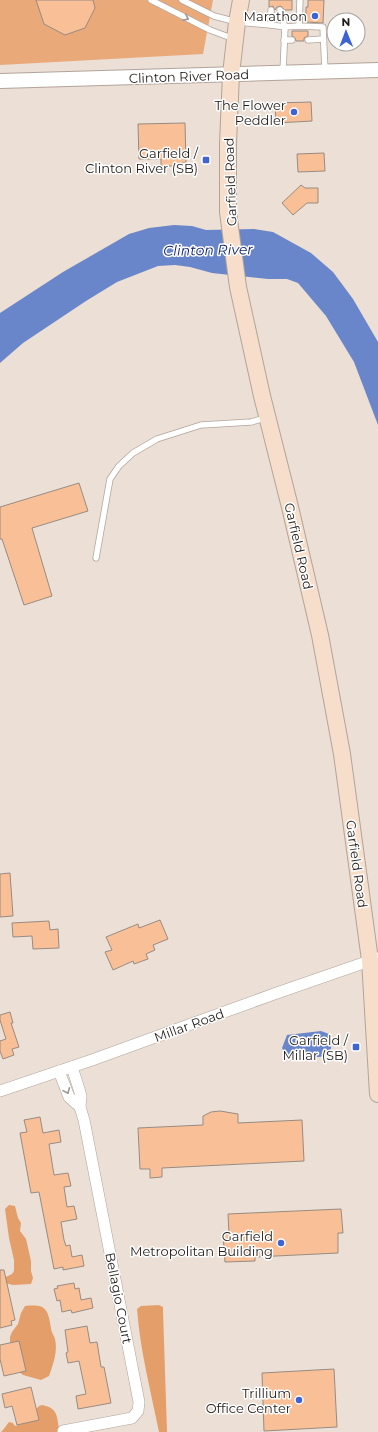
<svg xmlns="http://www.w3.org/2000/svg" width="378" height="1432" font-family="Montserrat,sans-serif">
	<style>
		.green { fill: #eaa978 }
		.forest { fill: #e39e6a }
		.water { fill: #6a86ca }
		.building { fill: #f9c097; stroke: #988b83 }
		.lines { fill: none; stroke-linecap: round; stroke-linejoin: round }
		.service-casing { stroke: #b1a49b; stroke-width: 7 }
		.minor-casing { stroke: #b1a49b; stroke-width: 12 }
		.tertiary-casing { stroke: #b1a49b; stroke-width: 16 }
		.secondary-casing { stroke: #b1a49b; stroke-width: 18 }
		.service { stroke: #fff; stroke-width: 5.5 }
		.minor { stroke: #fff; stroke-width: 11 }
		.tertiary { stroke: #fff; stroke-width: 14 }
		.secondary { stroke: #f6decb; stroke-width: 16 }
		.oneway { stroke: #9b9897 }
		.poi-dot { fill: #3c64d5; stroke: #fff; stroke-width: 1.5 }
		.labels { text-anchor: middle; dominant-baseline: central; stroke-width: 3; stroke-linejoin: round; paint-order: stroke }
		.poi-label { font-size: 13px; fill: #201b18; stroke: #fff; text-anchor: end }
		.street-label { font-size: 13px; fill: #201b18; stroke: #fff }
		.water-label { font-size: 14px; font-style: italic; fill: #091d6b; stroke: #fff }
	</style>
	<rect width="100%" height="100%" fill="#ecdfd5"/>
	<polygon class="green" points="0,0 213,0 203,54 0,65"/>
	<g class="forest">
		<polygon points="9,1205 15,1206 18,1218 21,1223 20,1231 26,1239 31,1261 31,1271 33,1278 31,1284 13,1285 5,1283 4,1278 12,1274 14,1271 14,1260 9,1238 5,1209"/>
		<path d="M159,1305L163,1307V1311L167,1432H159C151,1392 140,1350 137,1309L141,1306Z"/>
		<path d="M25,1306C45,1304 48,1308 51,1328C51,1332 54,1335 55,1339C58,1351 53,1365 49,1376L41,1380L23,1375L17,1370L16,1359L10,1343V1337L12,1332L18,1324L21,1313Z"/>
		<path d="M42,1405C60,1408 56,1419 60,1432H1L3,1430L9,1422L13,1423L15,1426L22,1424L39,1406Z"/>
	</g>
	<g class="water">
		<polygon points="174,225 192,226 206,230 254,229 273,232 311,253 333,272 353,299 378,342 378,425 354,362 326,316 298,283 287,279 268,279 212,273 190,267 175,265 158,266 117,282 86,301 23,343 0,363 0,313 63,272 129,234 149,228"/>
		<path d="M321,1031L329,1034C336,1055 326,1058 308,1057C300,1057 293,1056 285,1054L282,1048L287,1035Z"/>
	</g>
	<g class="building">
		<polygon points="36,0 93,0 95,8 85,28 65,35 44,24"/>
		<polygon points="269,0 292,0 292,10 284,10 281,6 277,7 275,10 273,6 269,7"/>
		<polygon points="308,0 324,0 323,23 306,22 306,7 308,7"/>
		<polygon points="292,31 308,31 308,36 304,38 304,41 296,41 295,38 292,36"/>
		<polygon points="311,102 312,121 276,123 275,103"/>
		<polygon points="185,123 186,163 180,163 180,166 161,166 161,159 139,159 138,124"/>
		<polygon points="324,153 325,171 298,172 297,154"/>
		<polygon points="301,185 305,188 318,188 318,203 307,203 293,215 282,203"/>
		<polygon points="79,483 88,511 32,528 52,596 24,605 2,539 0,539 0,507"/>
		<polygon points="10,873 13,916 0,917 0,874"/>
		<polygon points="160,920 168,939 153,945 155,950 146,954 148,959 134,964 133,961 113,970 105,952 112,950 106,937 138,924 139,928"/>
		<polygon points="49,921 50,930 58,929 59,948 33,949 32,936 13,937 12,923"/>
		<polygon points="10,1012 13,1023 11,1023 19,1047 12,1049 14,1055 3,1059 0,1051 0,1041 6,1039 0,1020 0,1015"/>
		<polygon points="220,1111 238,1114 238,1123 302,1120 304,1161 162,1168 162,1177 150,1178 150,1169 140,1169 138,1128 203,1125 203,1116 211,1112"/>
		<polygon points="40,1117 43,1133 59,1130 61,1142 49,1144 54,1175 68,1173 71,1186 64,1187 67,1207 74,1206 77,1219 61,1222 64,1240 66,1246 70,1245 72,1257 82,1255 84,1266 63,1270 63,1267 54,1269 39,1192 31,1193 20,1133 27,1132 24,1120"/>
		<polygon points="341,1209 343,1233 338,1233 338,1253 255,1257 255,1261 225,1262 223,1234 229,1234 228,1214"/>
		<polygon points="0,1270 4,1270 15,1320 11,1321 12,1325 0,1328"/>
		<polygon points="74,1283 75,1289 79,1288 81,1300 91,1298 93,1308 72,1313 71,1310 62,1312 60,1300 57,1301 54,1289 58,1288 57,1286"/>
		<polygon points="87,1326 90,1343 97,1342 101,1367 104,1367 111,1403 78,1409 76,1396 86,1394 79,1361 68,1363 66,1353 68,1352 65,1330"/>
		<polygon points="19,1341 26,1371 4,1376 0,1359 0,1345"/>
		<polygon points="334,1369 337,1427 264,1431 262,1373"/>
		<polygon points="31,1387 39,1420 17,1425 12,1406 5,1408 2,1394"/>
	</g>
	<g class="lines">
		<g class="service-casing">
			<g id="service">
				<polyline points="151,0 210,30 234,39"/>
				<polyline points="182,0 214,16 237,22 271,25 271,10"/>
				<polyline points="300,0 299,26 323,27 325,71"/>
				<polyline points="271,25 285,27 280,10"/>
				<polyline points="284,40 292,40"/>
				<polyline points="308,40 323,39"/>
				<polyline points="283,72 285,27 299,26"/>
				<polyline points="96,558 110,479 119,466 133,453 157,439 201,425 251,422 265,418"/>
			</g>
		</g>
		<g class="minor-casing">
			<g id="minor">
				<polyline points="59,1071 69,1097 80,1107"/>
				<polyline points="0,1091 92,1060 274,994 378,958"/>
				<polyline points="63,1431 132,1418 138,1411 139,1402 84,1120 80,1107 81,1096 79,1089 72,1067"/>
			</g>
		</g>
		<g class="tertiary-casing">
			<polyline id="tertiary" points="0,81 378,70"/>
		</g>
		<g class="secondary-casing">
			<polyline id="secondary" points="241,0 237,22 231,74 228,144 228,212 238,287 262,396 290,507 320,635 342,754 370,960 378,1094"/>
		</g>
		<use href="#service" class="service"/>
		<use href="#minor" class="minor"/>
		<use href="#tertiary" class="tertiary"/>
		<use href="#secondary" class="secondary"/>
	</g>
	<defs><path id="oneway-chevron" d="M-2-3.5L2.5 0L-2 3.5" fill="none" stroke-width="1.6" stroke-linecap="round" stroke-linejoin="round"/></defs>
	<g class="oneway">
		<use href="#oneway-chevron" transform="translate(186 18) rotate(27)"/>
		<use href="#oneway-chevron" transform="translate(67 1091) rotate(66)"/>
	</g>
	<g class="poi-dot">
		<circle cx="315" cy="16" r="4"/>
		<circle cx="294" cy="112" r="4"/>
		<rect x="202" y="156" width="8" height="8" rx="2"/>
		<rect x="352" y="1043" width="8" height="8" rx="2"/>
		<circle cx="281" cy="1243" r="4"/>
		<circle cx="299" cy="1400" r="4"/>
	</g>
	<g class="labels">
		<g class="poi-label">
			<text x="307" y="16">Marathon</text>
			<text x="286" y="105">The Flower<tspan x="286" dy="15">Peddler</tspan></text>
			<text x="198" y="153">Garfield /<tspan x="198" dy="15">Clinton River (SB)</tspan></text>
			<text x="348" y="1040">Garfield /<tspan x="348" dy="15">Millar (SB)</tspan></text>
			<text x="273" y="1236">Garfield<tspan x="273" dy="15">Metropolitan Building</tspan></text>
			<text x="291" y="1393">Trillium<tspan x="291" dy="15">Office Center</tspan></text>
		</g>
		<g class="street-label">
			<text transform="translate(189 76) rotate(-2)">Clinton River Road</text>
			<text transform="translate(230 182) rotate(-92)">Garfield Road</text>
			<text transform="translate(299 546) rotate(77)">Garfield Road</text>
			<text transform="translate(357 864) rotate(82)">Garfield Road</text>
			<text transform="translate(189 1025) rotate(-20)">Millar Road</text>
			<text transform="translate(119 1298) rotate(79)">Bellagio Court</text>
		</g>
		<g class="water-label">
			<text transform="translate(208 250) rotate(-1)">Clinton River</text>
		</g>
	</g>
	<g transform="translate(346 32) rotate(359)"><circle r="19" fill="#ffffff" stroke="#a6a4a3"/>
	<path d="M0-3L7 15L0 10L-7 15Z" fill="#3c64d5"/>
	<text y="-6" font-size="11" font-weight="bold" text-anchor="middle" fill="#201b18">N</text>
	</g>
</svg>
